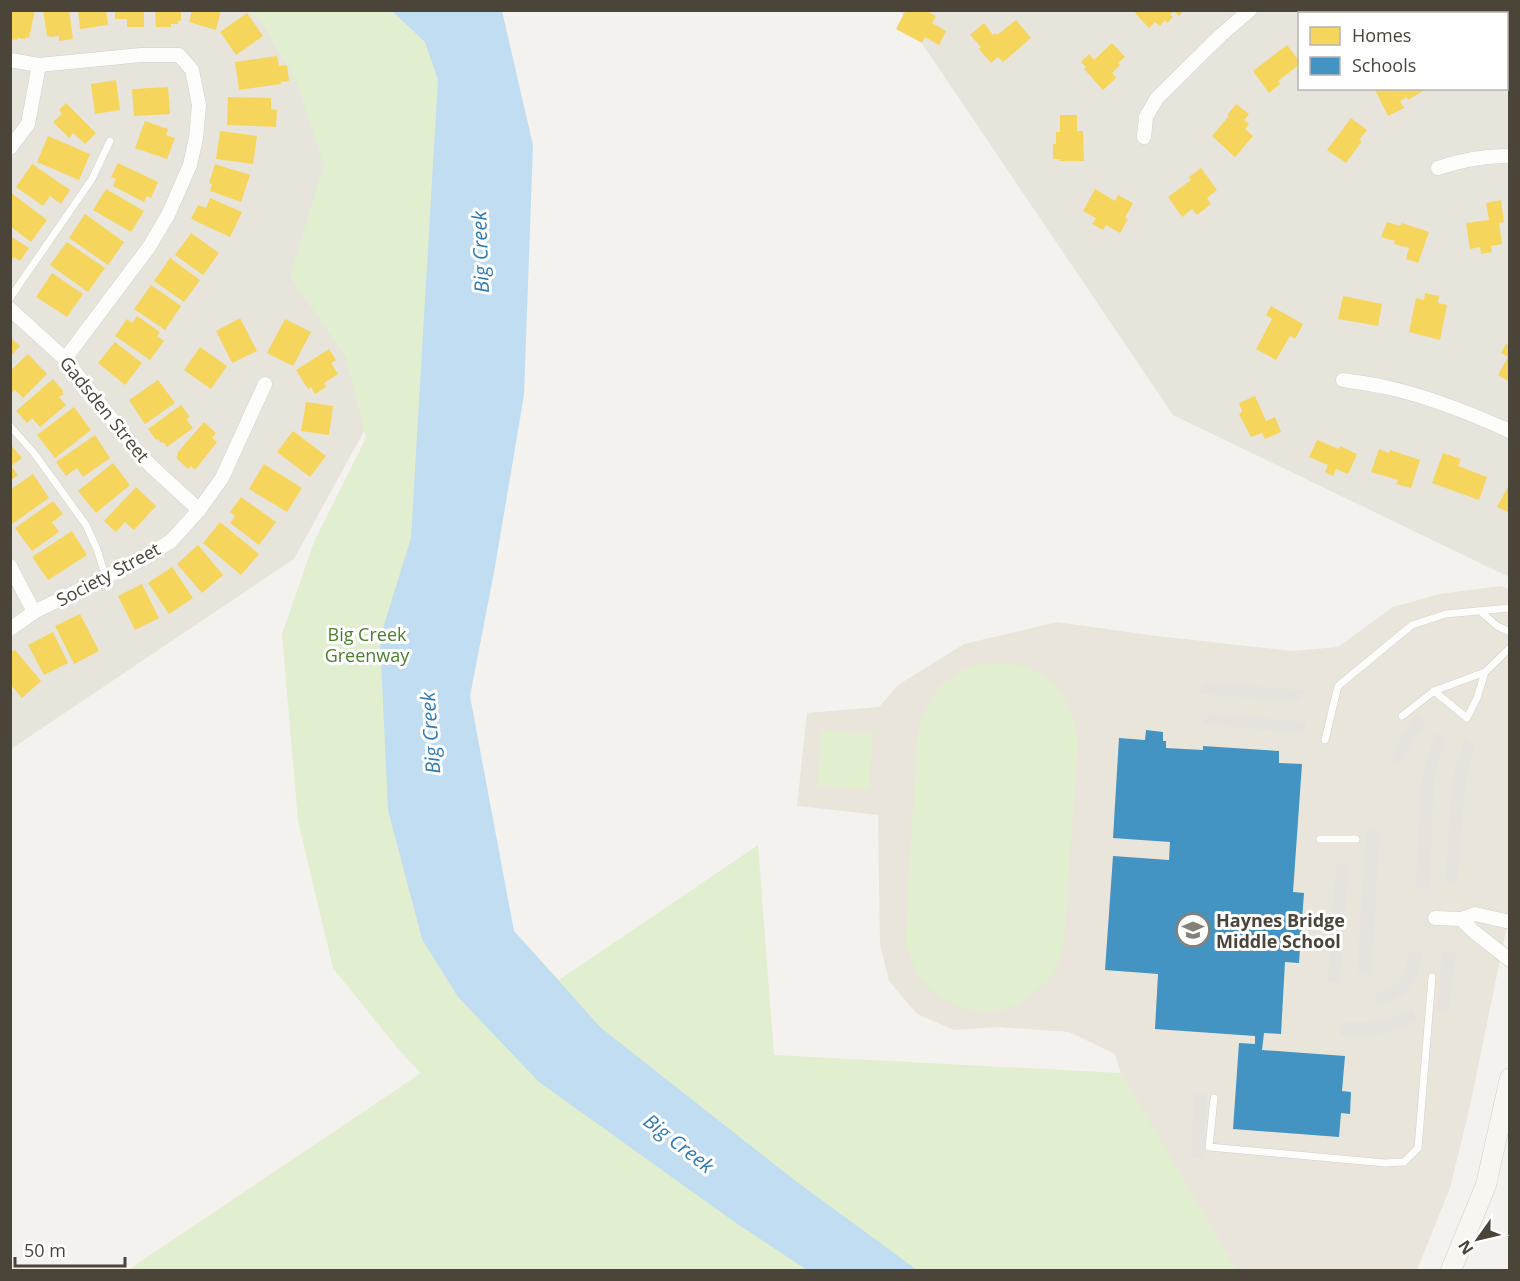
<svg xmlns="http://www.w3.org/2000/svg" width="1520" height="1281" font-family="'Open Sans',sans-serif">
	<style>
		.residential { fill: #e7e4dc; fill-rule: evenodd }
		.education { fill: #eae5da }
		.green { fill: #e1eecf }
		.parking { fill: #e6e3df }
		.water { fill: #c0ddf1 }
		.homes { fill: #f6d55c }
		.schools { fill: #4393c3 }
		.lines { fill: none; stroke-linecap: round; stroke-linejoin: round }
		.service-casing { stroke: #d2d0cb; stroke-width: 8 }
		.minor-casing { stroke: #d2d0cb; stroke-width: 15 }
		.secondary-casing { stroke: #d3cfc5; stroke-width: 21 }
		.service { stroke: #fdfdfc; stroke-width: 7 }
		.minor { stroke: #fdfdfc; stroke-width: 14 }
		.secondary { stroke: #f7f6f1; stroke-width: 20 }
		.labels { text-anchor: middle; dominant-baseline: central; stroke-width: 6; stroke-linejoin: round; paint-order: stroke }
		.street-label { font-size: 18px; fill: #4b4439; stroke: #fff }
		.park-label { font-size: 18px; fill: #4a7f2a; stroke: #fff }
		.poi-label { font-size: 18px; font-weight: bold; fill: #4b4439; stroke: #fff; text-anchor: start }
		.water-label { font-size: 20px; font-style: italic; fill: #2e7ab2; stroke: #fff }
	</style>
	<rect width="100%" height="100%" fill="#f4f2ee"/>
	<g class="residential">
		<polygon points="11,11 316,11 403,360 294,559 11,749"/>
		<path d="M900,11H1509V577L1173,415ZM1300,14H1506V88H1300Z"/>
	</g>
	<polygon class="education" points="1501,586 1509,589 1509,916 1470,1106 1450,1188 1417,1270 1236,1270 1121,1074 1115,1054 1069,1032 998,1027 954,1030 917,1014 889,981 880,944 878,815 797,806 807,713 879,707 898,685 964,644 1057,622 1149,635 1292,651 1338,647 1393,607 1440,594"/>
	<g class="green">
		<polygon points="247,11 420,11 460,91 422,816 514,931 559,980 758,845 774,1055 1121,1073 1236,1270 128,1270 421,1073 398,1049 333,968 298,821 282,634 314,542 366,438 346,358 290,276 324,164 296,82 261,21"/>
		<path d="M1014,663C1023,667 1036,671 1045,677C1066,692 1076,718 1078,744L1064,945C1060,956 1057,969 1049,979C1046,982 1042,985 1039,988C1027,999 1011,1010 994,1011C969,1014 941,1001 923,982C913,971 910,955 905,940L917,741C923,705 938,677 976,665C987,661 1002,664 1014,663Z"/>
		<polygon points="821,730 873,734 869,790 817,786"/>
	</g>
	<g class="parking">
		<polygon points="1205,682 1306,690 1297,701 1199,694"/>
		<polygon points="1210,713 1307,722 1304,733 1202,724"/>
		<polygon points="1417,713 1426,722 1412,741 1402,763 1391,762 1401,736"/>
		<polygon points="1435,733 1446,738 1435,772 1432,819 1430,888 1416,887 1421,780"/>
		<polygon points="1465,739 1475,746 1469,766 1465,790 1457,883 1445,883 1452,785 1457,761"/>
		<polygon points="1366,829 1380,830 1371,975 1357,973"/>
		<polygon points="1336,865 1349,865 1344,932 1331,932"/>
		<polygon points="1331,938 1343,939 1340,983 1328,982"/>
		<polygon points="1408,951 1423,951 1418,975 1405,993 1392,1001 1376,1003 1376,993 1397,984 1406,971"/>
		<polygon points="1442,951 1456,952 1449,1012 1437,1011"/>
		<polygon points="1412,1008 1418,1019 1397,1030 1372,1035 1340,1035 1341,1022 1371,1022 1392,1018"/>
		<polygon points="1194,1094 1207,1094 1204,1158 1191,1158"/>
	</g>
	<polygon class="water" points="392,11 502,11 533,145 524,395 495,567 470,696 514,931 601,1028 793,1179 917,1270 807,1270 736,1223 539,1082 458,997 422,939 388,810 380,638 411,538 438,80 425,42"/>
	<g class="homes">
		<polygon points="10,10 35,10 29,38 26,37 25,39 17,38 17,40 10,39"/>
		<polygon points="43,10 69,10 73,39 59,41 59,36 49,37 49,36 47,36"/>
		<polygon points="78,10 106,10 108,25 80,29"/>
		<polygon points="115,10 144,10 144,27 127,27 127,19 115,19"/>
		<polygon points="155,10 181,10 181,21 178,21 178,24 171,24 171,27 156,27"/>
		<polygon points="192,10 221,10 216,30 189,22"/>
		<polygon points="906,10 925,10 936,16 932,23 946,31 939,45 925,37 922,43 896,29"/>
		<polygon points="1138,10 1184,10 1179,16 1174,11 1170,15 1173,17 1167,23 1165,20 1160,26 1155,22 1149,28 1135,13"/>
		<polygon points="247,13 263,36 236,55 220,32"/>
		<polygon points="1016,20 1031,38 1003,62 998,57 991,63 979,49 981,47 970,35 984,23 993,35 995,33 997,35"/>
		<polygon points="1112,43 1125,57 1118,63 1120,65 1112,73 1116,78 1103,90 1084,69 1086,67 1081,62 1089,54 1094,60"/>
		<polygon points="1287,45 1300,62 1300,64 1278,81 1280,84 1269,93 1253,71"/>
		<polygon points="277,56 279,66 287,65 289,81 281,82 281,84 239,90 235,62"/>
		<polygon points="116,80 120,110 95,114 91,84"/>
		<polygon points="168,87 170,114 134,116 132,89"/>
		<polygon points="1374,88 1428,88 1408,100 1407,97 1400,101 1404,108 1388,116"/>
		<polygon points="228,97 271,98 271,109 277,110 276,127 227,125"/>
		<polygon points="66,103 96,133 85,144 73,133 69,138 53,122 62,114 59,110"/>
		<polygon points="1236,104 1249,114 1244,120 1249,124 1245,129 1253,136 1235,157 1212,136 1229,116 1227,115"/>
		<polygon points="1060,115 1077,115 1077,131 1083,131 1084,161 1060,161 1060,159 1053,159 1053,144 1056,144 1056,132 1060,132"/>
		<polygon points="1351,118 1367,130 1359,140 1362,141 1346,163 1327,150"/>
		<polygon points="145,121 168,129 166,135 175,138 167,159 135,148"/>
		<polygon points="220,131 257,136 253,164 216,159"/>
		<polygon points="48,136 90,154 79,180 37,162"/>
		<polygon points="118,163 158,182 151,198 147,196 144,202 113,186 116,179 111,177"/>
		<polygon points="32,164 70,190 61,204 50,196 43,206 16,187"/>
		<polygon points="215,164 250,175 241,202 210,191 212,184 209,183"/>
		<polygon points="1201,168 1217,190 1207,198 1211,204 1197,215 1192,209 1182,217 1168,197 1191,180 1189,177"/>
		<polygon points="106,189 144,211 131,232 93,210"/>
		<polygon points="1095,189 1115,201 1118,195 1133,203 1125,218 1128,219 1120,233 1106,225 1103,230 1092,224 1096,218 1083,211"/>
		<polygon points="10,192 47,220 31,242 10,226"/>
		<polygon points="210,198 242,212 230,237 191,219 198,205 206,208"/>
		<polygon points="1501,200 1504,222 1499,223 1502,244 1491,246 1492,252 1481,254 1480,247 1470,249 1466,223 1489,220 1486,203"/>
		<polygon points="85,214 124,242 108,265 69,238"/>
		<polygon points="1387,222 1400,226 1402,223 1429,232 1418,263 1406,259 1409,248 1394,244 1395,241 1381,237"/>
		<polygon points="191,233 219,253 203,275 175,255"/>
		<polygon points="10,236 29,248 20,261 14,257 10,262"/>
		<polygon points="67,242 105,268 88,292 50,265"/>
		<polygon points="170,258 200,280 184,302 154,281"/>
		<polygon points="52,273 83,294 67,317 36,297"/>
		<polygon points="151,285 181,306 165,330 134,309"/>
		<polygon points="1425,293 1439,296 1438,303 1447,305 1440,340 1409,332 1416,298 1424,300"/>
		<polygon points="1343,296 1382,304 1378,326 1338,319"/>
		<polygon points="1271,306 1303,324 1295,339 1290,336 1276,360 1256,349 1272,319 1266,315"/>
		<polygon points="137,316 160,332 157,336 164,341 150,360 115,336 127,319 132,323"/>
		<polygon points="240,318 257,351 232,363 216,331"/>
		<polygon points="285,319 311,332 293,366 267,353"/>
		<polygon points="10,337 20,346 10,357"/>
		<polygon points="115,342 142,363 125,385 98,363"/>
		<polygon points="1506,344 1510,346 1510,382 1498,375 1508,357 1501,353"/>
		<polygon points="200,347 227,366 211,389 184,370"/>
		<polygon points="329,349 336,360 331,363 338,374 324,383 326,387 315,394 311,387 308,389 296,370"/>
		<polygon points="28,354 47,374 23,398 15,390 10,394 10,371"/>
		<polygon points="53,379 63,391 62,392 64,394 59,397 66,405 40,427 32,418 27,423 16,411"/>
		<polygon points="158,380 175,403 145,424 129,400"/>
		<polygon points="1255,396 1266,421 1275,417 1281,432 1265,439 1262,433 1251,437 1239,414 1242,412 1239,403"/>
		<polygon points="306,402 333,406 329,435 301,431"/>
		<polygon points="181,405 190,417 186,419 193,428 167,447 163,442 161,443 158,439 156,440 148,429"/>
		<polygon points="74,407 91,430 55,458 37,435"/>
		<polygon points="204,422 216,433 212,438 217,442 195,470 191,466 188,469 176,458 178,454 177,453"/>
		<polygon points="293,431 326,456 310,477 277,452"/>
		<polygon points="95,435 110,458 83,477 77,468 66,476 56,462"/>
		<polygon points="1317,440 1339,449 1340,446 1357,454 1348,474 1336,469 1333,476 1325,472 1328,465 1309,457"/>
		<polygon points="10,444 22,458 11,466 18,475 10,481"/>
		<polygon points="1379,449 1389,453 1390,450 1420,460 1411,488 1396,484 1398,480 1371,472"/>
		<polygon points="1443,453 1461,459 1458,466 1487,477 1479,500 1432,483"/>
		<polygon points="113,463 130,485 96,513 78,491"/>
		<polygon points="264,464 302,488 287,512 249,489"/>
		<polygon points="33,474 49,498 12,524 10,522 10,490"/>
		<polygon points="1510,483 1510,513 1497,507"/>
		<polygon points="136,487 156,506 134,530 125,522 116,532 104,521"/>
		<polygon points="241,497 276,522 259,545 230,523 235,516 230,512"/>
		<polygon points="53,501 63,514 52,522 59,532 32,551 15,528"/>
		<polygon points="220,522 259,554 241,575 203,543"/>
		<polygon points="72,531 87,555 48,580 32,557"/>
		<polygon points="198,545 223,575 202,593 177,564"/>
		<polygon points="172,567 193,598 169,614 148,583"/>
		<polygon points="142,584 159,618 135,630 118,596"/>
		<polygon points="80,614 99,651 74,664 55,626"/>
		<polygon points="53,632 68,663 44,675 28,645"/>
		<polygon points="15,650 41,681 22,698 10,684 10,653"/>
	</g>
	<polygon class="schools" points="1146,730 1163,732 1163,741 1166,741 1166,748 1203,750 1203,746 1279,751 1279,763 1302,764 1293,892 1304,893 1299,963 1285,962 1281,1034 1264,1033 1262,1050 1345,1056 1342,1091 1351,1092 1350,1114 1341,1113 1339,1137 1233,1129 1239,1043 1255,1044 1255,1036 1155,1029 1158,974 1105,970 1113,856 1169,860 1170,842 1113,838 1119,738 1145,740"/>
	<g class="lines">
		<g class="service-casing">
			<g id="service">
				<polyline points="10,298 92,179 110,141"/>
				<polyline points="10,426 34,453 86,525 97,549 106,578"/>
				<polyline points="1480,611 1497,626 1510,632"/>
				<polyline points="1434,691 1467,718 1477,698 1485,672"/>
				<polyline points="1402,716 1434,691 1485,672 1510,648"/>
				<polyline points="1325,740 1338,686 1412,625 1446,614 1510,608"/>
				<polyline points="1320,839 1356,839"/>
				<polyline points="1214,1098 1209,1147 1385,1163 1404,1162 1418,1148 1432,977"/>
			</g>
		</g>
		<g class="minor-casing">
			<g id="minor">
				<polyline points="10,60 39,65 141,55 179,55 192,70 199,105 196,138 190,165 168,215 149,247 65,359"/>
				<polyline points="1144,137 1146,117 1157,98 1221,35 1250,10"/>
				<polyline points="10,148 28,124 39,65"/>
				<path d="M1438,168C1463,160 1483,156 1510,156"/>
				<polyline points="10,309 65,359 132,445 151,466 199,510"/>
				<path d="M1343,380C1357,382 1371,384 1385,387C1427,396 1470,413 1510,431"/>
				<polyline points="10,566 34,612"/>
				<polyline points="10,629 34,612 141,560 171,541 199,510 222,478 265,384"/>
				<polyline points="1435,918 1461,919 1475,914 1510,922"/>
				<polyline points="1461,919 1473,931 1510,960"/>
			</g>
		</g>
		<g class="secondary-casing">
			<polyline id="secondary" points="1451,1270 1486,1185 1510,1078"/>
		</g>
		<use href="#service" class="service"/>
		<use href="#minor" class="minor"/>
		<use href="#secondary" class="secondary"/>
	</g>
	<defs>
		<g id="school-ring" transform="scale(1.725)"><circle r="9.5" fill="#fff" stroke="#868178" stroke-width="1.5"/><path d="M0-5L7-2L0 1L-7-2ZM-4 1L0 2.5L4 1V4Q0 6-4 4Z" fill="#868178"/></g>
	</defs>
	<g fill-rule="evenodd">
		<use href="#school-ring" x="1193" y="930"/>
	</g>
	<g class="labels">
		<g class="street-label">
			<text transform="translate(105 409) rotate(51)">Gadsden Street</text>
			<text transform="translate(108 574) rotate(-28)">Society Street</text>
		</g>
		<g class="park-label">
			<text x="367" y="634">Big Creek<tspan x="367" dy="21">Greenway</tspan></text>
		</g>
		<g class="poi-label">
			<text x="1216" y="920">Haynes Bridge<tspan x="1216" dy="21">Middle School</tspan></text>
		</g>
		<g class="water-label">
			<text transform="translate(480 252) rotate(-92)">Big Creek</text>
			<text transform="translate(430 733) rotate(-94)">Big Creek</text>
			<text transform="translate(679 1143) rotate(38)">Big Creek</text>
		</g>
	</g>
	<rect width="1520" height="1281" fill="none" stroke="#4b4439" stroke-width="24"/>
	<rect x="1298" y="12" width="210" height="78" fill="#ffffff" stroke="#b7b4b0" stroke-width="1.5"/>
	<rect x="1310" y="27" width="30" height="18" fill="#f6d55c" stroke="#b7b4b0" stroke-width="1.5"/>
	<text x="1352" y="42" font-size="18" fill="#4b4439">Homes</text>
	<rect x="1310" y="57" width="30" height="18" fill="#4393c3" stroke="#b7b4b0" stroke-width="1.5"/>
	<text x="1352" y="72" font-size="18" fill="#4b4439">Schools</text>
	<g transform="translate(1478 1239) rotate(236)" stroke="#ffffff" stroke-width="4.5" paint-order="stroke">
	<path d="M0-4.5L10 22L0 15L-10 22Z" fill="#4b4439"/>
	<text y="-9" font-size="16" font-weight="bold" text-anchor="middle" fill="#4b4439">N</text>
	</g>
	<path d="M15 1257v9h110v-9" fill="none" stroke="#4b4439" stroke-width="3"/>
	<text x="24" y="1257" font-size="18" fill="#4b4439" stroke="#ffffff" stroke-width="4.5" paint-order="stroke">50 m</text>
</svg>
